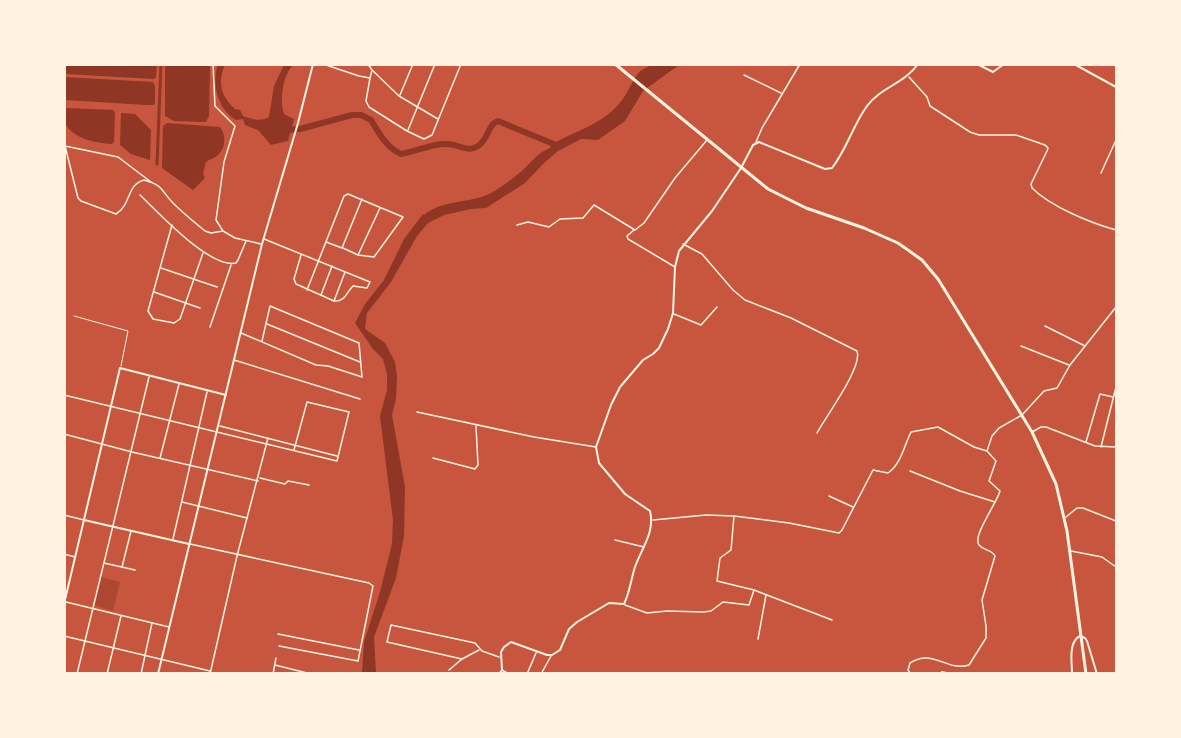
<svg xmlns="http://www.w3.org/2000/svg" width="1181" height="738" font-family="'Exo 2',sans-serif">
	<style>
		.green { fill: #ae4732 }
		.water { fill: #8f3625 }
		.lines { fill: none; stroke-linecap: round; stroke-linejoin: round }
		.canal { stroke: #8f3625; stroke-width: 3 }
		.river { stroke: #8f3625; stroke-width: 6 }
		.service { stroke: #fff3e0; stroke-width: 1 }
		.minor { stroke: #fff3e0; stroke-width: 1.5 }
		.tertiary { stroke: #fff3e0; stroke-width: 2 }
		.secondary { stroke: #fff3e0; stroke-width: 2 }
		.primary { stroke: #fff3e0; stroke-width: 3 }
	</style>
	<rect width="100%" height="100%" fill="#c8553d"/>
	<polygon class="green" points="101,577 120,582 113,611 94,605"/>
	<g class="water">
		<polygon points="64,65 157,65 156,77 154,79 65,74"/>
		<polygon points="165,65 210,65 209,116 206,122 174,121 165,116"/>
		<path d="M218,65H225C217,82 221,97 235,109L240,110L243,116C251,119 262,122 269,117L274,86L284,65H293C283,75 279,100 284,114L294,119L288,141L271,145L258,130L245,125L243,119L236,120C218,110 211,83 218,65Z"/>
		<path d="M651,65H679L643,91L625,121L598,140L581,139L558,151L544,163L525,183L486,208L471,209L444,215L428,223L417,236L391,282L367,313L365,329L385,343L395,362L397,376L396,399L392,415L405,487L404,536L396,578L374,637L376,673H362L364,642L380,592L392,544L393,520L380,416L387,390V374L383,359L373,349L355,323L365,304L384,280L404,239L423,214L424,215C443,199 470,204 491,193C503,186 514,178 525,168C533,160 539,152 550,148L553,140L556,142C580,129 600,125 619,104C627,95 630,85 636,76C639,71 646,68 651,65Z"/>
		<polygon points="65,77 153,82 155,86 155,103 154,105 146,105 65,100"/>
		<path d="M65,108L113,110L115,112L114,142L112,144C96,143 73,139 65,123C64,119 65,113 65,108Z"/>
		<polygon points="121,113 135,114 151,130 150,160 131,154 120,145"/>
		<path d="M167,123L220,127C226,134 226,147 219,154C216,158 210,159 206,162L203,173L205,178L193,190L162,168L163,126Z"/>
	</g>
	<g class="lines">
		<polyline class="canal" points="157,164 161,64"/>
		<path class="river" d="M286,130L300,129L352,115H361L371,120C378,132 387,148 401,154C416,152 432,143 447,144C459,144 467,153 478,146C489,139 487,125 498,121L556,145"/>
		<polyline class="service" points="74,316 128,331 121,366"/>
		<g class="minor">
			<polyline points="213,64 215,106 235,126 224,162 216,220 223,231 235,238 261,244"/>
			<polyline points="323,64 359,76 370,78 372,70 368,64"/>
			<polyline points="372,70 399,96 438,119"/>
			<polyline points="744,75 781,93"/>
			<path d="M909,77L927,97L930,106L970,132L979,135H1016L1045,145L1048,148L1047,151L1031,184L1032,188C1051,207 1091,223 1116,230"/>
			<polyline points="370,78 366,101 369,107 407,131 424,139 432,135 461,64"/>
			<polyline points="400,95 413,64"/>
			<polyline points="408,130 435,64"/>
			<polyline points="756,142 762,128 800,64"/>
			<polyline points="1101,173 1116,140"/>
			<path d="M151,182L118,157L65,146L78,198L81,201L116,214C132,204 126,185 144,180C165,186 160,190 173,203C183,213 194,222 205,231L211,233L223,231"/>
			<path d="M140,195C159,213 210,269 236,263L238,260L246,241"/>
			<polyline points="172,225 148,311 153,319 174,323 180,319 203,253"/>
			<polyline points="517,225 528,222 549,227 560,219 583,218 594,205 635,230 644,223 675,178 707,140"/>
			<polyline points="634,230 627,236 628,239 675,267"/>
			<path d="M264,239L370,282L367,288L353,286C346,293 345,302 334,301"/>
			<polyline points="326,242 342,248 362,199"/>
			<path d="M683,244L702,254L733,290L745,300L791,318L857,351C863,367 826,416 817,433"/>
			<polyline points="343,248 358,255 380,208"/>
			<polyline points="301,255 294,279 296,284 334,301 345,272"/>
			<polyline points="161,268 217,287"/>
			<polyline points="307,290 344,196 348,194 403,217 374,257 358,255"/>
			<polyline points="154,292 200,308"/>
			<polyline points="321,295 332,266"/>
			<polyline points="674,314 701,325 717,307"/>
			<polyline points="267,324 360,362"/>
			<polyline points="1045,326 1085,346"/>
			<polyline points="210,327 231,265"/>
			<polyline points="241,333 316,365 328,366 362,377 359,343 270,306 262,341"/>
			<polyline points="1021,346 1069,365"/>
			<polyline points="234,360 360,399"/>
			<polyline points="64,395 337,461 349,412 307,402 294,450"/>
			<polyline points="417,412 534,437 596,447"/>
			<polyline points="220,426 337,456"/>
			<polyline points="1032,432 1041,427 1046,427 1095,446 1116,447"/>
			<polyline points="64,434 132,452 258,481"/>
			<polyline points="1086,442 1100,394 1113,397"/>
			<polyline points="1101,447 1116,387"/>
			<polyline points="160,458 179,384"/>
			<polyline points="433,458 475,469 478,465 476,426"/>
			<polyline points="910,471 960,491 995,502"/>
			<polyline points="260,478 285,484 288,481 309,485"/>
			<polyline points="64,492 65,492"/>
			<polyline points="829,496 853,507"/>
			<polyline points="182,502 247,518"/>
			<polyline points="64,515 84,520"/>
			<polyline points="734,516 731,550 720,558 717,581 754,590 832,620"/>
			<polyline points="1066,517 1077,508 1083,508 1116,521"/>
			<path d="M653,520L706,515L734,516L789,523L839,533L842,530L873,470L888,473C901,464 904,446 911,432L938,427L974,447L987,451L992,436L999,428L1022,415L1044,391L1057,388L1070,365L1116,307"/>
			<polyline points="173,539 207,392"/>
			<polyline points="615,540 644,547"/>
			<polyline points="190,544 369,583 373,586 358,661 279,646"/>
			<polyline points="1071,551 1102,557 1116,567"/>
			<polyline points="64,554 75,557"/>
			<polyline points="104,563 135,570"/>
			<polyline points="122,567 131,531"/>
			<polyline points="66,602 169,627"/>
			<polyline points="625,605 647,613 667,611 704,612 711,611 723,602 749,605 754,590"/>
			<polyline points="278,634 359,650"/>
			<polyline points="64,636 210,671"/>
			<polyline points="758,639 766,595"/>
			<polyline points="462,659 387,642 391,625 475,643 482,651 499,657"/>
			<polyline points="275,665 311,674"/>
			<polyline points="449,670 462,659 479,650"/>
			<polyline points="502,670 509,674"/>
			<polyline points="77,674 149,377"/>
			<polyline points="107,674 121,616"/>
			<polyline points="141,674 152,623"/>
			<polyline points="210,674 237,556 268,438"/>
			<polyline points="273,674 276,658"/>
			<polyline points="527,674 536,653"/>
			<polyline points="541,674 551,656"/>
			<path d="M911,674L908,670L910,663C933,648 947,672 969,665L986,638V626L982,600L995,556C991,549 984,551 979,545C972,536 997,503 1000,491L989,481L996,461L987,451"/>
		</g>
		<g class="tertiary">
			<polyline points="977,64 993,72 1004,64"/>
			<polyline points="1074,64 1116,87"/>
			<polyline points="84,520 189,544"/>
			<polyline points="64,604 120,368 226,395"/>
			<path d="M499,674L502,670L501,652L504,647L511,642L547,655H552L560,650L569,629L577,622L609,603L624,604C630,592 631,579 635,567C642,547 655,533 650,511L625,494L599,463L596,447L611,405L620,387L643,360L653,354L659,348L668,329L673,313L675,267L679,251L712,211L741,168L753,145L759,142L825,169L832,168C847,149 853,125 867,106C881,87 904,84 918,64"/>
		</g>
		<g class="secondary">
			<polyline points="158,674 262,244 298,123 313,64"/>
			<polyline points="940,674 942,672 951,674"/>
			<path d="M1072,674C1072,662 1068,642 1080,636L1085,638L1087,641L1097,674"/>
		</g>
		<polyline class="primary" points="615,64 768,189 806,208 864,228 898,243 922,260 938,279 1032,432 1056,484 1067,531 1086,674"/>
	</g>
	<rect width="1181" height="738" fill="none" stroke="#fff3e0" stroke-width="132"/>
</svg>
